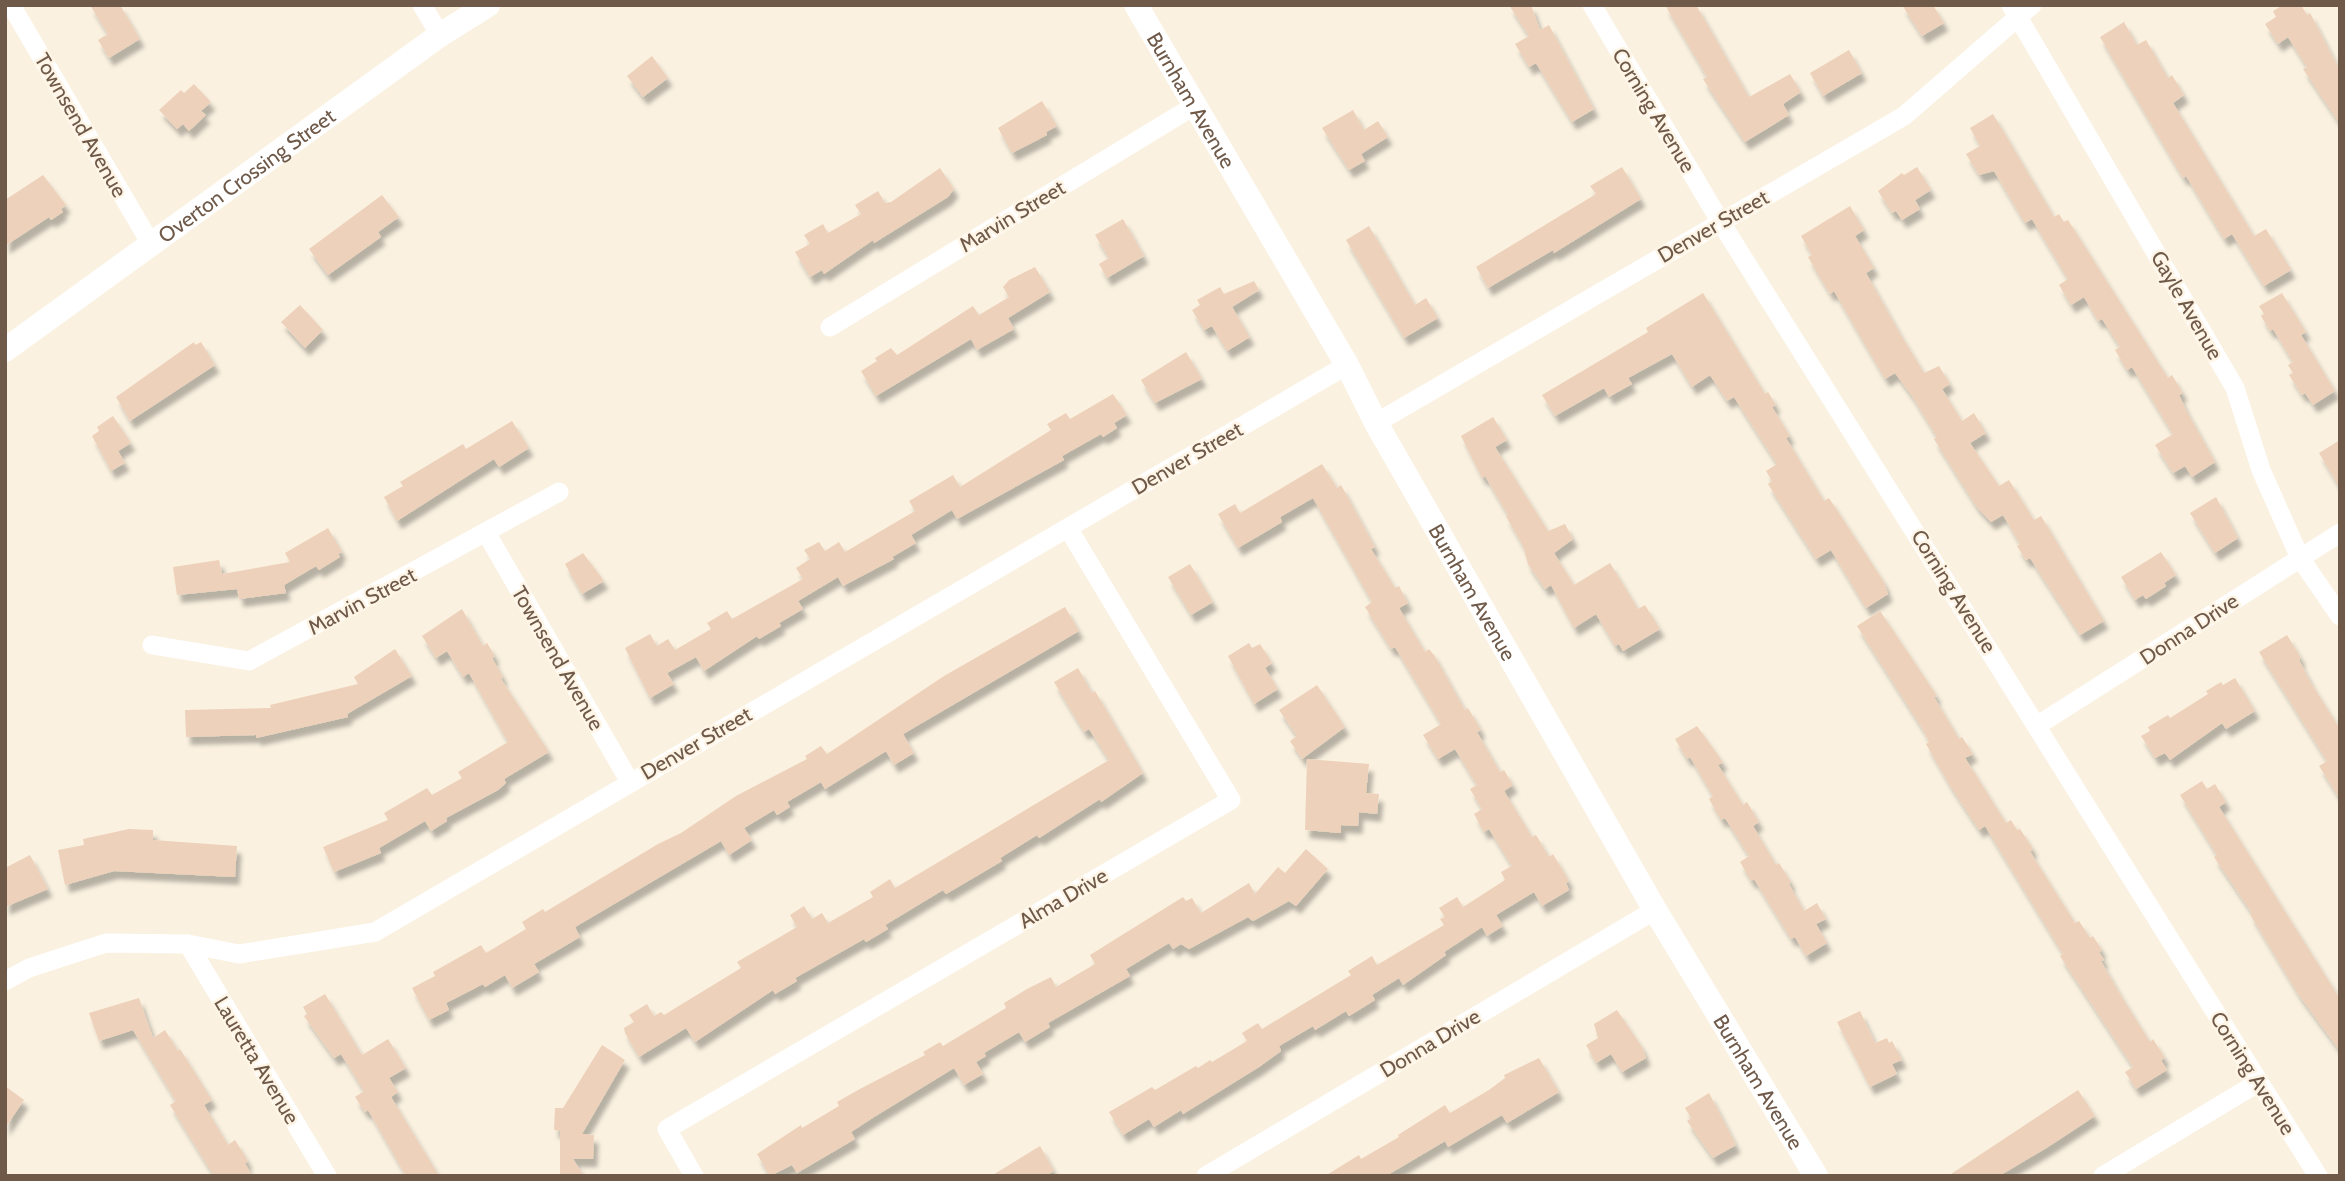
<svg xmlns="http://www.w3.org/2000/svg" width="2345" height="1181" font-family="Cabin,sans-serif">
	<style>
		.building { fill: #eed1ba; filter: url(#shadow) }
		.lines { fill: none; stroke-linecap: round; stroke-linejoin: round }
		.minor { stroke: #fff; stroke-width: 19 }
		.tertiary { stroke: #fff; stroke-width: 24 }
		.labels { text-anchor: middle; dominant-baseline: central; stroke-width: 5; stroke-linejoin: round; paint-order: stroke }
		.street-label { font-size: 21px; fill: #6f5949; stroke: #fef5e6 }
	</style>
	<defs>
		<filter id="shadow"><feDropShadow dx="4.5" dy="8" stdDeviation="2" flood-color="#0004"/></filter>
	</defs>
	<rect width="100%" height="100%" fill="#faf1e0"/>
	<g class="building">
		<polygon points="90,5 120,5 140,39 109,58 98,40 108,34"/>
		<polygon points="1509,5 1531,5 1540,30 1549,25 1594,109 1572,122 1536,63 1529,67 1515,44 1529,36"/>
		<polygon points="1665,5 1696,5 1749,97 1790,74 1801,92 1783,104 1789,115 1745,142 1703,79 1707,77"/>
		<polygon points="1902,5 1933,5 1944,23 1922,36"/>
		<polygon points="2283,5 2301,5 2307,15 2310,13 2340,71 2340,124 2303,69 2307,67 2288,37 2278,44 2265,24 2276,17 2273,11"/>
		<polygon points="2124,22 2137,45 2146,40 2168,78 2172,75 2184,95 2173,103 2254,236 2266,229 2291,270 2264,286 2232,234 2224,239 2186,176 2183,178 2100,37"/>
		<polygon points="1849,50 1862,73 1823,96 1810,73"/>
		<polygon points="652,56 668,78 643,97 627,76"/>
		<polygon points="194,84 211,102 201,111 206,115 189,131 183,124 177,129 159,110 181,90 184,93"/>
		<polygon points="1042,101 1057,126 1046,132 1047,135 1012,153 998,128"/>
		<polygon points="1353,110 1364,130 1378,121 1388,137 1361,154 1365,161 1349,170 1322,128"/>
		<polygon points="1993,114 2054,217 2059,214 2064,222 2068,220 2168,378 2172,375 2183,393 2179,395 2186,410 2215,462 2192,477 2185,466 2173,473 2155,445 2173,434 2132,367 2127,370 2115,350 2120,347 2102,319 2098,321 2084,297 2071,305 2059,285 2068,279 2032,219 2025,223 1994,171 1979,175 1966,154 1980,146 1970,128"/>
		<polygon points="1622,167 1641,199 1554,253 1553,250 1488,288 1476,267 1596,194 1590,186"/>
		<polygon points="1917,167 1931,190 1915,200 1920,209 1902,220 1896,211 1892,213 1878,191 1902,173 1904,175"/>
		<polygon points="940,168 954,189 948,197 874,243 873,240 824,274 822,270 810,277 795,252 810,244 804,235 823,224 828,233 861,214 855,205 878,191 885,203 891,202"/>
		<polygon points="43,175 66,205 61,209 63,212 51,220 49,217 5,246 5,200"/>
		<polygon points="382,195 399,217 378,232 381,237 328,275 309,249"/>
		<polygon points="1850,206 1864,230 1855,236 1874,268 1866,273 1899,332 1924,373 1939,366 1950,384 1942,389 1962,421 1974,413 1986,433 1970,443 1999,486 2009,480 2034,520 2041,516 2104,621 2080,635 2030,558 2026,560 2017,546 2020,544 2003,515 1991,522 1976,506 1934,439 1937,437 1912,396 1895,373 1885,379 1834,291 1830,294 1808,257 1812,255 1801,236"/>
		<polygon points="1123,219 1144,256 1107,278 1099,264 1109,258 1095,235"/>
		<polygon points="1369,226 1415,305 1426,298 1438,318 1404,338 1346,240"/>
		<polygon points="1035,267 1050,292 1008,318 1014,329 977,350 971,339 876,396 861,371 877,361 875,358 891,348 897,355 973,306 979,315 1009,297 1003,287 1009,280"/>
		<polygon points="1254,281 1259,290 1232,307 1250,337 1227,351 1212,326 1204,330 1192,310 1200,305 1197,300 1220,287 1224,294"/>
		<polygon points="1703,293 1765,394 1768,392 1776,405 1772,407 1790,436 1786,438 1824,501 1829,498 1884,582 1888,594 1866,608 1831,550 1816,559 1768,484 1772,481 1766,471 1777,464 1734,397 1727,401 1710,375 1692,387 1672,354 1628,378 1632,384 1609,397 1604,388 1555,416 1542,395 1648,332 1646,328"/>
		<polygon points="2282,293 2306,332 2301,335 2335,391 2313,405 2305,393 2302,395 2289,375 2293,373 2288,365 2293,362 2273,329 2270,331 2261,316 2264,314 2259,306"/>
		<polygon points="300,305 323,330 305,348 281,322"/>
		<polygon points="194,342 195,345 201,342 215,365 130,421 116,397"/>
		<polygon points="1186,352 1202,379 1155,403 1141,380"/>
		<polygon points="1113,394 1127,415 1114,423 1117,428 1103,437 1101,434 1062,456 1064,460 957,519 952,510 911,535 916,543 892,557 894,559 843,586 838,577 798,601 803,609 779,623 781,626 759,639 757,636 704,671 696,657 667,673 674,684 650,698 625,648 650,634 657,646 668,639 675,650 711,629 707,623 727,611 732,619 803,579 796,568 810,559 804,550 819,542 825,551 839,542 845,552 915,511 909,501 953,475 960,487 1051,430 1047,424 1066,413 1070,419"/>
		<polygon points="113,416 131,443 118,451 125,463 111,471 92,436 99,431 97,427"/>
		<polygon points="1493,417 1507,440 1495,447 1548,531 1565,524 1573,539 1554,553 1574,585 1610,563 1638,609 1645,605 1660,629 1623,651 1619,644 1615,646 1596,614 1574,628 1551,585 1545,589 1528,564 1523,546 1506,516 1508,515 1485,476 1482,478 1461,436"/>
		<polygon points="512,421 529,448 499,467 494,459 397,521 384,497 403,486 400,482 463,444 466,449"/>
		<polygon points="2340,440 2340,488 2319,453"/>
		<polygon points="1322,464 1337,488 1341,485 1375,547 1371,549 1395,588 1399,586 1408,603 1399,608 1425,652 1429,649 1434,655 1465,710 1468,708 1481,730 1477,732 1500,772 1504,770 1513,785 1504,791 1532,837 1536,835 1549,857 1553,854 1569,881 1566,883 1569,890 1542,906 1534,892 1496,915 1503,926 1487,936 1482,927 1444,952 1446,955 1403,985 1399,978 1372,995 1375,1000 1349,1016 1346,1011 1315,1030 1313,1026 1279,1046 1281,1051 1259,1067 1183,1114 1181,1110 1154,1127 1149,1119 1123,1135 1109,1112 1152,1087 1155,1090 1196,1066 1198,1068 1210,1060 1212,1062 1247,1041 1242,1033 1258,1023 1262,1029 1351,975 1348,971 1372,956 1377,965 1444,925 1440,919 1445,917 1439,908 1457,897 1463,907 1505,880 1501,872 1512,866 1489,829 1484,832 1474,814 1482,809 1470,789 1477,785 1455,749 1438,759 1423,735 1441,724 1395,647 1391,649 1365,607 1372,602 1313,498 1280,517 1282,522 1238,548 1218,514 1235,504 1240,513"/>
		<polygon points="2216,497 2238,538 2215,553 2190,513"/>
		<polygon points="328,528 342,552 338,554 340,557 319,570 316,566 284,585 286,593 239,599 237,589 177,595 173,567 219,560 222,574 290,562 285,553"/>
		<polygon points="2161,552 2176,575 2164,583 2166,586 2146,599 2143,595 2135,600 2121,577"/>
		<polygon points="583,553 604,581 582,594 565,564"/>
		<polygon points="1190,564 1213,602 1191,615 1168,577"/>
		<polygon points="1065,607 1079,631 903,734 914,753 894,765 886,751 825,789 821,782 787,802 790,807 777,815 774,810 744,828 752,840 729,855 721,841 575,927 580,937 534,964 539,972 512,988 505,975 485,987 483,984 446,1003 449,1010 429,1020 412,988 435,976 433,972 481,945 486,953 526,929 522,922 543,909 545,912 658,844 681,833 736,796 807,759 805,756 821,746 827,754 944,676"/>
		<polygon points="462,609 483,646 487,643 495,656 492,658 503,677 501,679 549,752 504,779 506,783 498,790 446,818 447,821 431,831 425,821 379,848 381,853 334,872 323,847 388,820 384,813 427,788 432,795 462,778 458,772 508,742 469,673 463,677 447,651 436,658 422,636"/>
		<polygon points="1880,611 1937,696 1934,697 1959,739 1962,737 1973,754 1965,758 2006,823 2011,820 2017,830 2020,829 2033,849 2030,851 2034,858 2075,923 2079,921 2090,938 2093,936 2102,950 2099,952 2104,960 2101,961 2120,994 2150,1042 2153,1039 2165,1058 2161,1060 2167,1070 2136,1089 2125,1072 2133,1067 2060,956 2063,954 1985,826 1979,830 1949,784 1926,744 1929,742 1922,728 1857,626"/>
		<polygon points="2287,635 2301,658 2299,660 2311,683 2340,729 2340,799 2319,766 2327,761 2259,652"/>
		<polygon points="1249,643 1252,648 1260,644 1272,663 1265,668 1278,689 1254,704 1228,656"/>
		<polygon points="395,649 412,676 347,714 348,717 256,738 256,735 186,737 185,710 271,708 270,705 358,684 354,677"/>
		<polygon points="1078,668 1092,693 1095,691 1143,773 1101,802 1100,799 1039,838 1037,835 1000,858 1002,861 980,874 946,894 943,890 885,925 888,929 866,942 864,939 795,978 797,981 775,994 773,990 695,1042 686,1028 639,1057 625,1033 624,1028 634,1022 629,1015 647,1004 654,1016 661,1012 664,1015 741,968 737,962 797,927 790,915 804,906 812,919 822,913 828,923 873,897 870,892 890,879 895,888 1109,760 1089,729 1084,732 1054,682"/>
		<polygon points="2235,678 2255,711 2226,729 2222,723 2170,760 2165,753 2155,758 2141,736 2150,731 2148,727 2168,715 2170,718 2208,694 2206,691 2221,682 2223,685"/>
		<polygon points="1317,685 1345,727 1302,759 1290,741 1297,736 1279,710"/>
		<polygon points="1697,726 1723,762 1718,765 1743,805 1747,802 1759,822 1753,826 1776,865 1779,863 1791,882 1789,884 1804,911 1817,903 1826,919 1816,924 1827,943 1806,956 1795,937 1791,939 1754,879 1751,881 1740,862 1749,856 1725,818 1721,820 1709,799 1713,796 1690,757 1687,759 1675,739"/>
		<polygon points="1307,759 1369,764 1366,793 1379,794 1377,814 1359,812 1358,826 1341,825 1341,833 1305,830"/>
		<polygon points="2202,781 2207,789 2215,784 2226,802 2219,807 2340,999 2340,1051 2298,994 2250,914 2252,913 2214,857 2217,855 2180,795"/>
		<polygon points="129,829 153,830 153,840 237,846 235,877 114,871 65,885 58,850 84,845 83,839"/>
		<polygon points="1306,849 1328,869 1296,906 1289,901 1253,921 1248,917 1189,949 1181,944 1173,949 1169,943 1126,969 1130,976 1048,1023 1050,1027 1025,1042 1019,1032 984,1053 986,1056 976,1062 983,1074 964,1085 954,1068 874,1117 851,1132 855,1139 797,1173 792,1165 770,1176 757,1154 801,1125 802,1128 839,1106 837,1102 858,1090 925,1055 923,1052 940,1042 943,1046 1006,1008 1004,1003 1027,989 1051,977 1056,987 1095,964 1090,955 1183,897 1186,901 1192,898 1201,913 1249,883 1255,894 1278,867 1285,873"/>
		<polygon points="30,855 48,889 5,907 5,868"/>
		<polygon points="325,994 362,1055 388,1039 406,1068 389,1078 398,1092 391,1097 439,1176 406,1176 368,1110 365,1112 355,1097 364,1091 341,1054 334,1058 304,1016 307,1014 303,1007"/>
		<polygon points="139,998 153,1038 165,1030 178,1051 180,1049 212,1100 204,1105 228,1145 235,1140 248,1161 245,1163 252,1176 214,1176 170,1105 176,1101 133,1030 99,1041 89,1013"/>
		<polygon points="1617,1010 1642,1047 1646,1058 1622,1072 1611,1054 1596,1063 1586,1045 1598,1038 1594,1024"/>
		<polygon points="1860,1011 1875,1043 1887,1038 1889,1043 1892,1041 1902,1060 1892,1064 1897,1074 1870,1087 1837,1022"/>
		<polygon points="602,1045 625,1060 582,1134 594,1135 593,1159 573,1159 584,1176 560,1176 560,1131 554,1130 555,1108 563,1108"/>
		<polygon points="1539,1058 1559,1092 1507,1123 1502,1115 1448,1147 1445,1141 1386,1176 1325,1176 1359,1155 1361,1159 1399,1137 1398,1135 1445,1105 1450,1113 1489,1090 1505,1078 1504,1075"/>
		<polygon points="5,1086 24,1100 5,1128"/>
		<polygon points="2078,1090 2095,1116 2048,1147 1999,1176 1948,1176"/>
		<polygon points="1709,1093 1736,1145 1713,1158 1687,1121 1691,1118 1685,1108"/>
		<polygon points="1040,1146 1054,1171 1045,1176 991,1176"/>
	</g>
	<g class="lines">
		<g class="minor">
			<polyline points="11,5 151,244"/>
			<polyline points="422,5 440,35"/>
			<polyline points="1592,5 1720,221 2318,1176"/>
			<polyline points="2011,5 2235,388 2261,470 2300,558 2340,616"/>
			<polyline points="830,327 1194,106"/>
			<polyline points="1376,423 1904,116 2032,5"/>
			<polyline points="487,534 630,782"/>
			<polyline points="152,645 249,661 559,492"/>
			<polyline points="2038,725 2340,533"/>
			<polyline points="188,944 327,1176"/>
			<polyline points="5,981 29,968 106,943 188,944 239,954 375,932 1347,365"/>
			<polyline points="694,1176 667,1129 1231,800 1068,528"/>
			<polyline points="1206,1176 1655,910"/>
			<polyline points="2103,1176 2259,1082"/>
		</g>
		<g class="tertiary">
			<path id="s1" d="M1136,5L1347,365L1376,423L1655,910L1816,1176"/>
			<path id="s2" d="M5,350L440,35L488,5"/>
		</g>
	</g>
	<g class="labels">
		<g class="street-label">
			<text stroke="none"><textPath href="#s1" startOffset="110">Burnham Avenue</textPath></text>
			<text transform="translate(1654 110) rotate(59)">Corning Avenue</text>
			<text transform="translate(81 125) rotate(60)">Townsend Avenue</text>
			<text stroke="none"><textPath href="#s2" startOffset="298">Overton Crossing Street</textPath></text>
			<text transform="translate(1012 216) rotate(-31)">Marvin Street</text>
			<text transform="translate(1713 226) rotate(-30)">Denver Street</text>
			<text transform="translate(2187 305) rotate(60)">Gayle Avenue</text>
			<text transform="translate(1187 458) rotate(-30)">Denver Street</text>
			<text transform="translate(1954 591) rotate(58)">Corning Avenue</text>
			<text stroke="none"><textPath href="#s1" startOffset="677">Burnham Avenue</textPath></text>
			<text transform="translate(362 601) rotate(-28)">Marvin Street</text>
			<text transform="translate(2189 629) rotate(-33)">Donna Drive</text>
			<text transform="translate(558 658) rotate(60)">Townsend Avenue</text>
			<text transform="translate(696 743) rotate(-30)">Denver Street</text>
			<text transform="translate(1063 898) rotate(-30)">Alma Drive</text>
			<text transform="translate(1430 1043) rotate(-31)">Donna Drive</text>
			<text transform="translate(257 1060) rotate(59)">Lauretta Avenue</text>
			<text transform="translate(2253 1073) rotate(58)">Corning Avenue</text>
			<text stroke="none"><textPath href="#s1" startOffset="1244">Burnham Avenue</textPath></text>
		</g>
	</g>
	<rect width="2345" height="1181" fill="none" stroke="#6f5949" stroke-width="14"/>
</svg>
